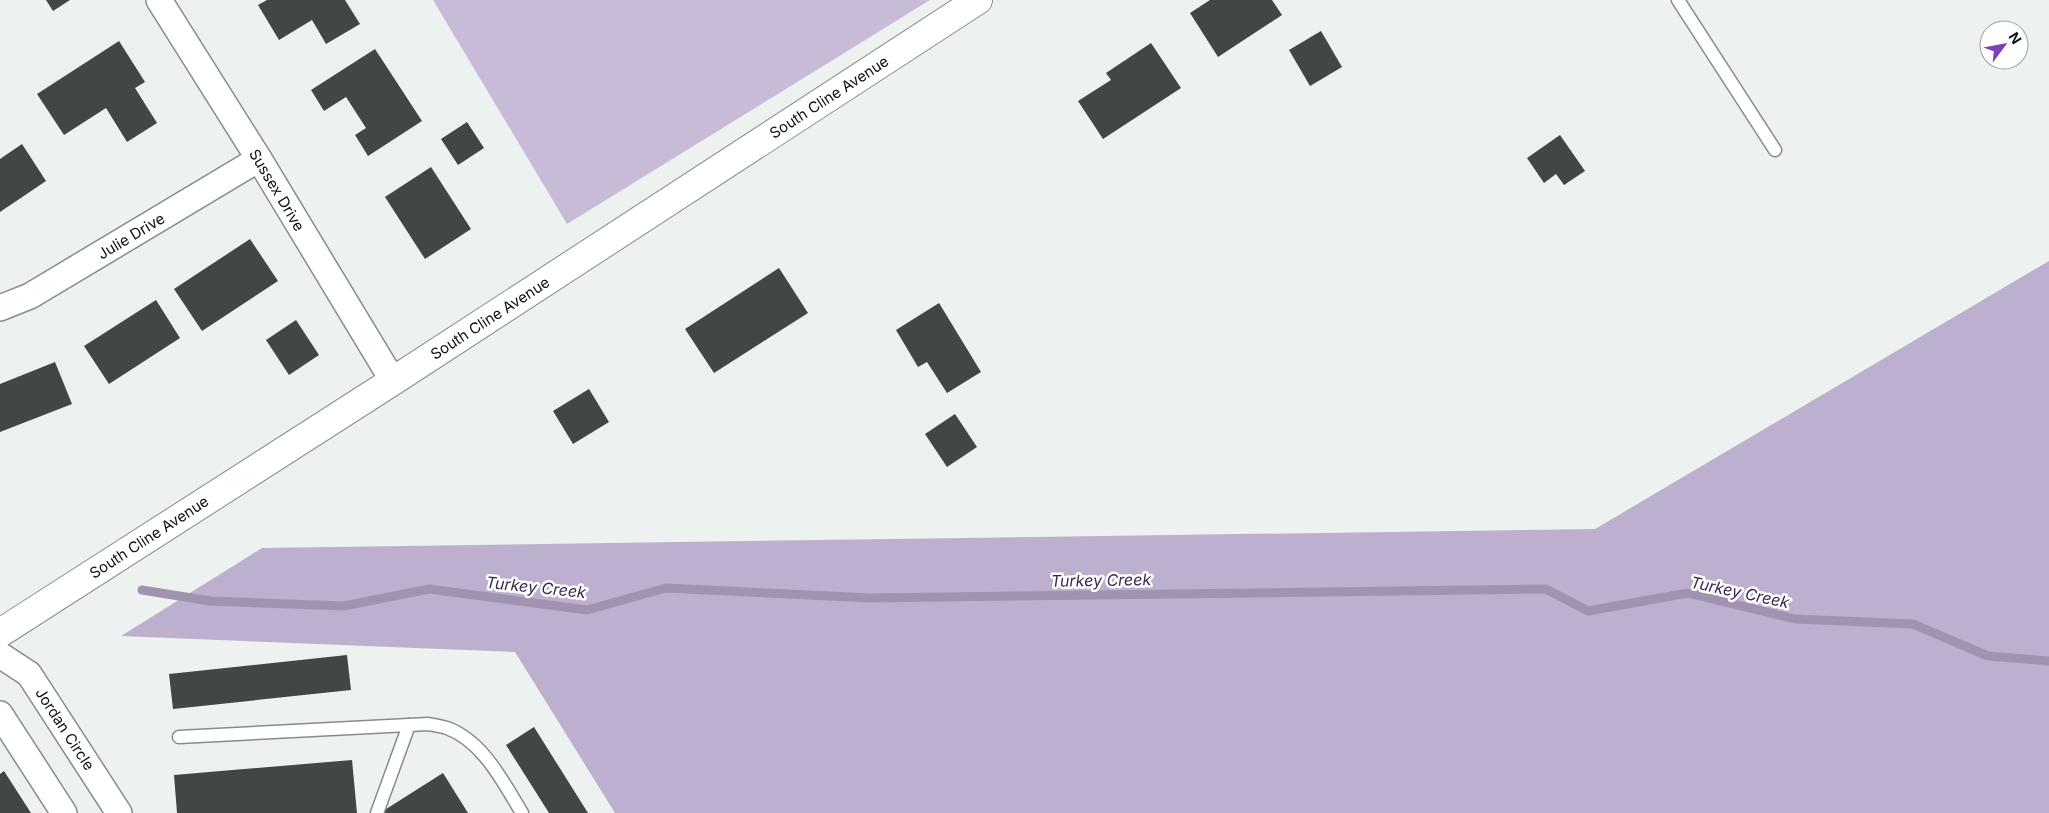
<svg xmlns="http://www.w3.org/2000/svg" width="2049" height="813" font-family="Inter,sans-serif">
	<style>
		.green { fill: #c8bbd8 }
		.forest { fill: #bcb0ce }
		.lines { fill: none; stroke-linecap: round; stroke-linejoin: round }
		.stream { stroke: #a093b0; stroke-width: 9 }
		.building { fill: #424645 }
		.lane-casing { stroke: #878b89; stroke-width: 15 }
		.street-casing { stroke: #878b89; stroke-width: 28 }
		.secondary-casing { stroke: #878b89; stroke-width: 30 }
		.lane { stroke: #fff; stroke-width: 12 }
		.street { stroke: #fff; stroke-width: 25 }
		.secondary { stroke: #fff; stroke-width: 28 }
		.labels { text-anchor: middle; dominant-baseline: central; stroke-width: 5; stroke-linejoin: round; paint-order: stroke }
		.street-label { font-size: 15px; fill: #0e100f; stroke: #fff }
		.water-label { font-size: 16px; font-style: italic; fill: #3c2851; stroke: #fff }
	</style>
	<rect width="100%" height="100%" fill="#edf2f0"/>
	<polygon class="green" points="433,0 930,0 567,224"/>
	<polygon class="forest" points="2049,261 2049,813 615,813 515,652 121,636 262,548 1595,529"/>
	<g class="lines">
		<polyline class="stream" points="142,590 210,601 344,606 429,589 587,610 666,588 870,598 1546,589 1588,611 1688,593 1795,619 1913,624 1988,656 2049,661"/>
	</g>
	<g class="building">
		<polygon points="46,0 70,0 53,11"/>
		<polygon points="267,0 345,0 360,24 326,44 312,20 279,40 258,5"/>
		<polygon points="1210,0 1272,0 1282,15 1218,57 1190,13"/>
		<polygon points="1321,31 1342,67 1310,86 1289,50"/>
		<polygon points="119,41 145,82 135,88 157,123 127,142 106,108 64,135 37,94"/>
		<polygon points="1151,43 1181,88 1103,139 1078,101 1111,80 1106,73"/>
		<polygon points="375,49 422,121 368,156 355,135 366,128 346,97 324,111 311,90"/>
		<polygon points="467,122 484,148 458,165 441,139"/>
		<polygon points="1560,135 1585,171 1564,185 1556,174 1544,183 1527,158"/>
		<polygon points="22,144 46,181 0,212 0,159"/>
		<polygon points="431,167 471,229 425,259 385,197"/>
		<polygon points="250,239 278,281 202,331 174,289"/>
		<polygon points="779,268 808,313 714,373 685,329"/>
		<polygon points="156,300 180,338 109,384 84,346"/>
		<polygon points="939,303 981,372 947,393 927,362 918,367 896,330"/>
		<polygon points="296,320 319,355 289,375 266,340"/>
		<polygon points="55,362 72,404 0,432 0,384"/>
		<polygon points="589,389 609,422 573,444 553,411"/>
		<polygon points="955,414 977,447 947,467 925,434"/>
		<polygon points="347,655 351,690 173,709 169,674"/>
		<polygon points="534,727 588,813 549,813 506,745"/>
		<polygon points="352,760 357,813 177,813 174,775"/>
		<polygon points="4,771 31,813 0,813 0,774"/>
		<polygon points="443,773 468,813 384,813 383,811"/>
	</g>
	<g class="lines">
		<g class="lane-casing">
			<g id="lane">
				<polyline points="1678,0 1775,150"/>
				<path d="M179,737L428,724C434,725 441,726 447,728C483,741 503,782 522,813"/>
				<polyline points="377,813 409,725"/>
			</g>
		</g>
		<g class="street-casing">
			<g id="street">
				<polyline points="159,0 259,159 393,381"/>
				<polyline points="0,308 30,296 259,159"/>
				<polyline points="0,655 29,674 119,813"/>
				<polyline points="0,714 64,813"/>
			</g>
		</g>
		<g class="secondary-casing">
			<polyline id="secondary" points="0,633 393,381 978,0"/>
		</g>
		<use href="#lane" class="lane"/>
		<use href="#street" class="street"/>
		<use href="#secondary" class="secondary"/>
	</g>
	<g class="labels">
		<g class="street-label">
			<text transform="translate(829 97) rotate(-33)">South Cline Avenue</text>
			<text transform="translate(277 190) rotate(59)">Sussex Drive</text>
			<text transform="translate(131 236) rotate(-31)">Julie Drive</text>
			<text transform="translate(490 318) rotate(-33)">South Cline Avenue</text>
			<text transform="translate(149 537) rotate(-33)">South Cline Avenue</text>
			<text transform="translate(65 729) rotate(57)">Jordan Circle</text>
		</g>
		<g class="water-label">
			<text transform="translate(1101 580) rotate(-1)">Turkey Creek</text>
			<text transform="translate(536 587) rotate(6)">Turkey Creek</text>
			<text transform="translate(1740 592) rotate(12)">Turkey Creek</text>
		</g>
	</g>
	<g transform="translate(2004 45) rotate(58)"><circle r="24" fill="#ffffff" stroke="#9f9f9f"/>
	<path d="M0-4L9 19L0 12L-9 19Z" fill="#7c3fb5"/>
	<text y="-8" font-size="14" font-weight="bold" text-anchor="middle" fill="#0e100f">N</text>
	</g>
</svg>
